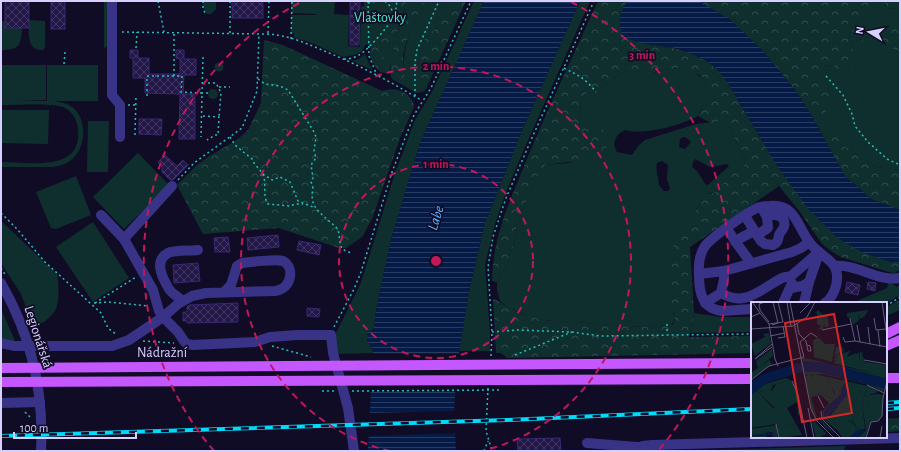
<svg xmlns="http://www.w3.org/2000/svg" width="901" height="452" font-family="'Alegreya Sans',sans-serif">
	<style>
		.green { fill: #0f2f2f; fill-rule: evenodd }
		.forest { fill: url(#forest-crowns) }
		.water { fill: url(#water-rules) }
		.pier { fill: #110c25 }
		.building { fill: url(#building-cross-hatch); stroke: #392775 }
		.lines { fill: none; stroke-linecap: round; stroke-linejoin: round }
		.path { stroke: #24bfba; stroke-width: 1.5; stroke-dasharray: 2 3; stroke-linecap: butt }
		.minor { stroke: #393388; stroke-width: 10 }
		.major { stroke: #c557ff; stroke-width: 10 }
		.rail-casing { stroke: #00dbfb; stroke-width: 4 }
		.rail { stroke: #110c25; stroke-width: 2.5; stroke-dasharray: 8; stroke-linecap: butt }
		.ring { fill: none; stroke: #c2185b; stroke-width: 2; stroke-dasharray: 7 5 }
		.labels { text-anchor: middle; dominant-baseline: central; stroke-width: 3.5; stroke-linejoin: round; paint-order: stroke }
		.park-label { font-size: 14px; fill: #52e9c8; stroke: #110c25 }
		.street-label { font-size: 14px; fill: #d7d0ff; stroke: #110c25 }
		.water-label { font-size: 15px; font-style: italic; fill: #5eb0ff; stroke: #110c25 }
		.inset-river { fill: none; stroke: #051b45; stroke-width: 2 }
		.inset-road { fill: none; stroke: #605a7c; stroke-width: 1 }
		.view { fill: #d62828; fill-opacity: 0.15; stroke: #d62828; stroke-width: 2 }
		.inset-edge { fill: none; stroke: #d7d0ff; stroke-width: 2 }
		.centre { fill: #c2185b; stroke: #110c25; stroke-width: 2 }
		.ring-label { font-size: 12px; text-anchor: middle; font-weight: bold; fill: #c2185b; stroke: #110c25; stroke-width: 3.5; stroke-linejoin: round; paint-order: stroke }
	</style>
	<defs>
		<pattern id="forest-crowns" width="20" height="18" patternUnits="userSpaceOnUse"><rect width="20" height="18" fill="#0f2f2f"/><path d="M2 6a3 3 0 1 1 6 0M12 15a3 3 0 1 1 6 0" fill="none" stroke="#314c4e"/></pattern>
		<pattern id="water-rules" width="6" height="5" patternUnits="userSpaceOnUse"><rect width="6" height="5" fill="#051b45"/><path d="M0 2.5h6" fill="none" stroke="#293b61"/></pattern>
		<pattern id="building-cross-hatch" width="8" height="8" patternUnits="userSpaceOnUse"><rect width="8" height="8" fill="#221747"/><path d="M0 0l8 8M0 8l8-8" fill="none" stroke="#413863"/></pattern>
	</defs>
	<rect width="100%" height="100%" fill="#110c25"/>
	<g class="green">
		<polygon points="104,1 110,1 108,45 104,49"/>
		<polygon points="203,1 216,1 216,9 211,14 207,14 203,7"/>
		<path d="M291,1H335L334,14L349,15L348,46L360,47L361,7L364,6V1H413C403,25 394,47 389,72C385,74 382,73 378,70C379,61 387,53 391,45C398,34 403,18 405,6L380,51L366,44L361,52L354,55L343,57L307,41L294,38V33H291V15H316V14L291,13Z"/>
		<path d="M429,1H450L439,26L424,40L420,48L418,73V85L420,91L423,92L416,93L403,85L406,84C399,50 410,34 423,4Z"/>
		<polygon points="474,1 484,1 420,143 392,236 377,304 374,328 371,331 367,331 367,341 371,346 373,353 335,354 336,333 360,285 365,270 394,176 415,120 432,92"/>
		<polygon points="580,1 590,1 525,147 506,192 495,224 485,265 490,332 490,351 459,351 470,286 485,223 523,128"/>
		<polygon points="871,1 885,1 886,8 900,9 900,27 898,29 896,51 900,53 900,170 875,167 843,145 823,135 812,115 822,115 829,94 817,84 825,65 834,66 851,45 864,41 859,39 853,43 849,41 850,33 856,30 856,23 871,11"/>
		<path d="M29,20L45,21V47L43,50C26,51 29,32 29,20Z"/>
		<path d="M1,21H5V28H22C21,46 19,50 1,50Z"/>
		<polygon points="365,54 372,70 352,61 359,59"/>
		<circle cx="219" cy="67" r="4.5"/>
		<path d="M1,65H46V100H14L47,101V65H98V101H54C59,102 65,103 69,105C89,116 87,149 70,161C64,165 59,166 52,167H1V162C28,162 83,173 78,129C77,119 72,111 63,107C51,103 16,105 1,105Z"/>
		<path d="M678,68C686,71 699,72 704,81C708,87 708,92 714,98L713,101C706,104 700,108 698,116C682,125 642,136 625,130C616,134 611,143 617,152L632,155L639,145L645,140L696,124L721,121L726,123L730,128L745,161L744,166L729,177L716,192L706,194L675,243L673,312L675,318L672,325L642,327L543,320L530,317L509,308L500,301L497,290V282L508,263L510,252L513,247L516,236L517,222L538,174L545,165L568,163L585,158L591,125L584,126L579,124L581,100L585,94L592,92L607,84L620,73L627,71H636L642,74L655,73L657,71ZM683,137L687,138L691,142L685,149L679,147L680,139ZM695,159L710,167L727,164L729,166L709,184L706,185L697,171L692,167L693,162ZM662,161L668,165L667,179L670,189L668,191H664L659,185C659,178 655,170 657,163Z"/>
		<circle cx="213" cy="94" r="5"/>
		<polygon points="1,110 49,110 48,144 1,143"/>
		<polygon points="88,121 109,121 108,172 87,172"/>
		<polygon points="138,153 169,185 124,229 93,197"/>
		<polygon points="76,176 91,215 56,229 51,228 36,192"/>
		<path d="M1,221L57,274C59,283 60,305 54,312C49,319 41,324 34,328L21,294L1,263Z"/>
		<polygon points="93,222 129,278 93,302 56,247"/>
		<polygon points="888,283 891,283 897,287 900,284 900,295 886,303 852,303 887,288"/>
		<polygon points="1,309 16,343 1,340"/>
		<polygon points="694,313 720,317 752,317 752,332 690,333"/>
		<polygon points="845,446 844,451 684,451"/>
	</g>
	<g class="forest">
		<path d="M400,1H406C403,15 399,29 393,43C388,52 380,60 378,70L372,62L370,55L371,47L396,16Z"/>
		<path d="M413,1H429L423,4L406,43L403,56L404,72L406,84L403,85L392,79C385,58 404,21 413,1Z"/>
		<polygon points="450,1 466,1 426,89 423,92 420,91 418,85 418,73 420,48 424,40 439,25"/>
		<path d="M598,1H628L627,2L640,43C663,46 685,48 705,60C725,72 735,96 747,115C760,138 774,161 790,182L890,262L900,261V270L894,273L889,272L841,257L831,251L822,244L800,212L779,186L690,247L694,313L689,337L752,336V353L507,358L501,353H496L493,299C500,301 503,305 509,308C520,314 532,317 543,320L642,327L673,325L675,318C669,295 664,266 675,243C682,225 698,211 706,193L710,194L716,192L729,177L744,166L745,161L730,128C724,121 719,121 711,123L698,116C700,108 706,104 713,101L714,98L710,94L704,81L700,75L678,68L657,71L651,75L642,74L636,71H627L620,73L607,84L592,92L585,94L581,100L579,124C584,126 586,125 590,125C597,125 601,129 606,132L608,142L606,149C588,162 565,162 545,165L538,175L517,222L516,236L513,247L510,252L508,263L497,282L492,281C493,235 510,201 527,159C549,106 574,54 598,1Z"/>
		<polygon points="695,1 872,1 871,1 871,11 856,23 856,30 850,33 849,41 853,43 858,39 864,41 864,47 851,46 857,58 852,68 838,69 834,66 825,65 818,84 829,94 829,108 822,115 812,115 823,135 837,129 843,145 875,167 900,170 900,210 871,199 845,176 811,115 796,91 761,49 700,2"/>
		<polygon points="885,1 900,1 900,9 886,8"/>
		<polygon points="884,26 898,29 900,27 900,53 882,41"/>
		<path d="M264,40L283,45L382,91C386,90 393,89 398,90C406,92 414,99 414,107L400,138L372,219L362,237L346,248H339L279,228L203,234L177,185L198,164L211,155L237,140L248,130L261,103Z"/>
		<polygon points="900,300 900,310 886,316 886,307"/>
		<polygon points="900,418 900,431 886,432 886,419"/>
	</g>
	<g class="water">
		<polygon points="484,1 580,1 523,128 485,223 470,286 456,372 454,415 456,451 368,451 373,350 371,346 367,341 367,331 371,331 374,328 377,304 392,236 420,143"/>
		<path d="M628,1H695L700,2L730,19L761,49L796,91L811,115L845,176L871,199L900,210V261L890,262L862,252L839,239L809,210L777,166L729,85L715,67L704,59L676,48L640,43L623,37C617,25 619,11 628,1Z"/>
	</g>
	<g class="pier">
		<polygon points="371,354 461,354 458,372 457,391 369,392"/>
		<polygon points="456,411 457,433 366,436 368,413"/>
	</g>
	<g class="building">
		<rect x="5" y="1" width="24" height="27"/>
		<rect x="51" y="1" width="14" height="28"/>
		<rect x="232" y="1" width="31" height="17"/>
		<polygon points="350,1 360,1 359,45 350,45"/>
		<polygon points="130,50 138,50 138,58 149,58 149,74 180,74 180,59 176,58 176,50 184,50 184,59 196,59 196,75 184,75 183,94 195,94 195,139 179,139 180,94 145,93 145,78 133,78 133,58 130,58"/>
		<polygon points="139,119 162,119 161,135 139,134"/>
		<polygon points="165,155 177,166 183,160 188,165 173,180 170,180 162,172 162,166 158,162"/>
		<polygon points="278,235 279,247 248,250 247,238"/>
		<polygon points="228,237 230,252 215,252 214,238"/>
		<polygon points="299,241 321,245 319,255 297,250"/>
		<polygon points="198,263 200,281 174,283 173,265"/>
		<polygon points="847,282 860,285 858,295 845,292"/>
		<polygon points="868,282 876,283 875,291 867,289"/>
		<polygon points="238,303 238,322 187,323 187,321 183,321 183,312 187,312 187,307 189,305"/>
		<polygon points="307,308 320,309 319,317 307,316"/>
		<polygon points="560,438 561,451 518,451 517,439"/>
	</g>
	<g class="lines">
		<g class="path">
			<polyline points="158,1 164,32"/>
			<polyline points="203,1 203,8 205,13"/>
			<polyline points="368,1 369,56 376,73"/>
			<polyline points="385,1 390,6 394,15"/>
			<polyline points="368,3 376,1"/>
			<path d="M122,32L264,34C287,34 308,44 329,53C361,66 391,82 421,100"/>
			<polyline points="230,33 230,1"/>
			<polyline points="268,33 269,1"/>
			<polyline points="291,39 292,1"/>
			<polyline points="136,48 137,32"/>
			<polyline points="203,57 202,93 208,93"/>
			<path d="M344,59C349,59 354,58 359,55C368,50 389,26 394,16C396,12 396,6 397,1"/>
			<polyline points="64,64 65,52"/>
			<path d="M564,68C579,76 585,78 596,92"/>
			<polyline points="174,76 174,32"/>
			<polyline points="826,76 843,95 852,114 855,126 868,142 887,159 900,165"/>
			<path d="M258,79L265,84L280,86L288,90L314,132L316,137L314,151L316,158L311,165L313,178L311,182L313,186C310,206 315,208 329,221C332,224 336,226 338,230C340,236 339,243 342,249L351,253"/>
			<polyline points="203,83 216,83 221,93 219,117"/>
			<polyline points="219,87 230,87"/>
			<polyline points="147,96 147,76 182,76 181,92 202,93 201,137"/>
			<polyline points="415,96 415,62 417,50 439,1"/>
			<polyline points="128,105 136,105"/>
			<polyline points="203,116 219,117 218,135 215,135 207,140"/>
			<polyline points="135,135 136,96"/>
			<polyline points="230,137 235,145 252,159 254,163 263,174 272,180 280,177 290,182 298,201 313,207"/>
			<path d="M263,174C267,185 262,195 268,204L290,206L295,204H303"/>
			<polyline points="178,180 194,163 242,128 257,91 259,34"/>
			<polyline points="1,213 17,229 45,262 101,313 108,328 117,335"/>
			<polyline points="1,268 6,276"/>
			<polyline points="94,303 108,302 148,306"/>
			<polyline points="95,303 136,277"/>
			<polyline points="886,306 900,297"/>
			<polyline points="667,324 667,334"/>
			<polyline points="334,327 354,289 361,272 392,172 414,115 431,88 471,1"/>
			<polyline points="492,332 517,330 572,332 600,336 752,334"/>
			<polyline points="143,341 174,343"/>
			<polyline points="272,346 311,357"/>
			<polyline points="515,355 572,332"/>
			<polyline points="491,356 492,332 488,267 493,237 506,198 531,140 594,1"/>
			<polyline points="488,388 486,431 492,451"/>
			<polyline points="322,391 334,391"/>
			<polyline points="352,391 500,390"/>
			<polyline points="25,412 31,418"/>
			<polyline points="484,451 488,441"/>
		</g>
		<g class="minor">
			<polyline points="112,1 112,95 120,105 120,137"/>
			<polyline points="172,186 124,239 153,290 159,311 163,317 178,332 184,341 187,344 193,345 255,342 270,337 297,335 331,335 333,353 348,408 354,451"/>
			<polyline points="101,215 124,239"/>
			<path d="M745,216L761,241L765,244L773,245C778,243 778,240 779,235C780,232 783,230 784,227C787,215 774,213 767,217"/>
			<polyline points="727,229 735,241 754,231"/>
			<polyline points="757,235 768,228 767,217 764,212"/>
			<polyline points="735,241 751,263"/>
			<path d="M835,266C858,264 877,282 900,278"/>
			<polyline points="699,274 724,271 792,252 801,248 809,242"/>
			<path d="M1,283C31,335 44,392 41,451"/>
			<polyline points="791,288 802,286 809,282 819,253"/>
			<polyline points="721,293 724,279 724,271"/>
			<path d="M182,301C178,296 172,294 169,289C163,279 153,261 168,253C174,250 191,251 198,250"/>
			<path d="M705,303L721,293C743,306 756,293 775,282C780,279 784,276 790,277L819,252"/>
			<polyline points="783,303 792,283"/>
			<polyline points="804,303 809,282"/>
			<path d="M752,309L722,311C702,309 699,292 699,275C698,264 699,255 705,246C712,237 746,213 757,208C760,207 765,206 769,206C796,203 797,227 810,243C823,260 842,260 836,286C834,293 831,299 825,303"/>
			<path d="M1,343L14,346H112L129,340L163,317L178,304L192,296L206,293L275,291C292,289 295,267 283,261C277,259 249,262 242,263L237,266L231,285L224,292"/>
			<polyline points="1,403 40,402"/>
			<polyline points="587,443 637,447"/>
			<polyline points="629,451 643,446 652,445 900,438"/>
		</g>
		<g class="major">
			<polyline points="886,334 900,327"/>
			<polyline points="886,346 900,340"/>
			<polyline points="1,368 752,363"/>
			<polyline points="886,378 900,378"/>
			<polyline points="1,382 752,379"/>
		</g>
		<g class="rail-casing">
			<g id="rail">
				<polyline points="886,403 900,402"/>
				<polyline points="886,409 900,408"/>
				<polyline points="1,436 507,420 752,409"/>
			</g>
		</g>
		<use href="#rail" class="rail"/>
	</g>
	<g class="ring">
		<circle cx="436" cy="261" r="97"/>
		<path d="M390 451A195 195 0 1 1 482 451"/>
		<path d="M214 451A292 292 0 0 1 301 2M571 2A292 292 0 0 1 658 451"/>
	</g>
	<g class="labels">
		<g class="park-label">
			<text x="380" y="18">Vlaštovky</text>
		</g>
		<g class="street-label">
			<text transform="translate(38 337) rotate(72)">Legionářská</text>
			<text x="162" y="353">Nádražní</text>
		</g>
		<g class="water-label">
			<text transform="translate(436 218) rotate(-72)">Labe</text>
		</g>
	</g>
	<g transform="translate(751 302)">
		<rect width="136" height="136" fill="#110c25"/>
		<path d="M67,8L72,13H76L78,24L74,25L73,22L72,27L67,28L70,24L66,22V11H64ZM117,8L114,14L109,17L107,11L108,18L102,23L100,16L96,15V11ZM18,31L20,41L4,54L0,42L14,35L12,32ZM91,44L93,49L85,53L99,49L96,55L105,51L107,61L104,62L112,65L109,60V50L113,51L111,52L114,60L136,63V77L76,61L52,60L51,56H53L126,72L87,60L82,61L85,58L101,61L83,56H86L85,53L83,55L85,45ZM21,47L22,54L7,66L5,59ZM54,70H68L133,86L132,90L122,84L72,72L54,73ZM62,72L76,75L78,81L85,79L89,91H84L80,83L84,94L80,97L70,91L61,93L59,78ZM40,78L46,92L51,114L47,113L46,100L36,106H24L8,91L11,88L21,89L25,82ZM127,92L132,93L131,114L128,118L118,120L117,97L118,93ZM87,104L100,108V113L96,110L98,119L105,125L104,131L88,130L90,127L83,120L82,112ZM61,119L62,118L76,132L65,136ZM45,122L51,133L28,136L26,125ZM25,123L27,136H23L21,130L14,131L16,133L15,136H0V127Z" fill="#0f2f2f"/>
		<path d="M67,35L74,42H84L81,60L63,55L62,39ZM108,50L109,60L112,65L82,58L86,56L83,55L85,54L97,56L91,57L106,62L102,55ZM18,58L21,62L0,77V71ZM86,59L126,71V72L82,61ZM60,72L61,93L70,91L80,97L84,91H89L85,79L79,82L76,75L62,72H64L121,85L127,90L118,93L117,97L119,121L114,136H107L115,128L111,100L116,88L104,100L101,118L107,128L97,136H92L86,128L73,118L78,116L97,89L91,84L90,92L76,105L72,117V109L78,101L70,93L60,95L65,113L84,132L74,125L61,109L54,74ZM86,104L100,108V112L96,110L94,114L105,125L104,131L93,127L88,130L90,127L83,120L82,114ZM35,76L40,78L22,83L19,92L11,88L8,91L22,106H36L45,122L28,125L24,122L0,126V93L14,82Z" fill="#0f2f2f" fill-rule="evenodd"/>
		<path d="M110,86L116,87L111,100L114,127L107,128L101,117L104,100Z" fill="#0f2f2f"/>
		<path d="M54,59L76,61L136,77V87L68,70H51L18,80L0,93V80L13,72ZM95,81L96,93L74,118L73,109L90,92L92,82ZM114,127L107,136H97L107,128Z" fill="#051b45"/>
		<path class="inset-river" d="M0,134L20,132L23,136"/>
		<path class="inset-road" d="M14,0L8,2L9,8L18,20M36,0L40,25M39,0L60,107L66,119L83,136M131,0L136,34M2,1L9,11M49,11L60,0M0,15L9,11L18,22L24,57L27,64M99,16L104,39L136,45M123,16L125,28L135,27M46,21L48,32L55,39L57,49H60L59,44L56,43M18,22L32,20L27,0M21,23L27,21L22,0M106,23L109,40M117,25L119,42M0,27L42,24L56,15L64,0M71,28L100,22M127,28L129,45M19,34L34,31M92,35L94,40L104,39M27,36L34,35L32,24M21,42L4,57L21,45M113,58L136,62M0,78L18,64L53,55L49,40L60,31L66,35M41,79L47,93L56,136M116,83L133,91M67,94L73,106M57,106L63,136M70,109L71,117L90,136M127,119L131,114L132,96L136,79M25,122L28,136M115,136L120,120L127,119M129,136L131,124"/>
		<path class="view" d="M83,12L101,111L51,120L34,21Z"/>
		<rect width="136" height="136" class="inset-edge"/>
	</g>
	<circle cx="436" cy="261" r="6" class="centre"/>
	<g class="ring-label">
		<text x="642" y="59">3 min</text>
		<text x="436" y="70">2 min</text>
		<text x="436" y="168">1 min</text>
	</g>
	<rect width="901" height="452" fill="none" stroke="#d7d0ff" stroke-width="4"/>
	<g transform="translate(869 32) rotate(280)" stroke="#110c25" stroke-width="3" paint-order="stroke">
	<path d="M0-3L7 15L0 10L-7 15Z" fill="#d7d0ff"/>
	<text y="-6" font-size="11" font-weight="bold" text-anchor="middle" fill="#d7d0ff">N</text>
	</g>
	<path d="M14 432v6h122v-6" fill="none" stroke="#d7d0ff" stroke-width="2"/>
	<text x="20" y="432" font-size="12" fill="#d7d0ff" stroke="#110c25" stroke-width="3" paint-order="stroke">100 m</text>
</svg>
